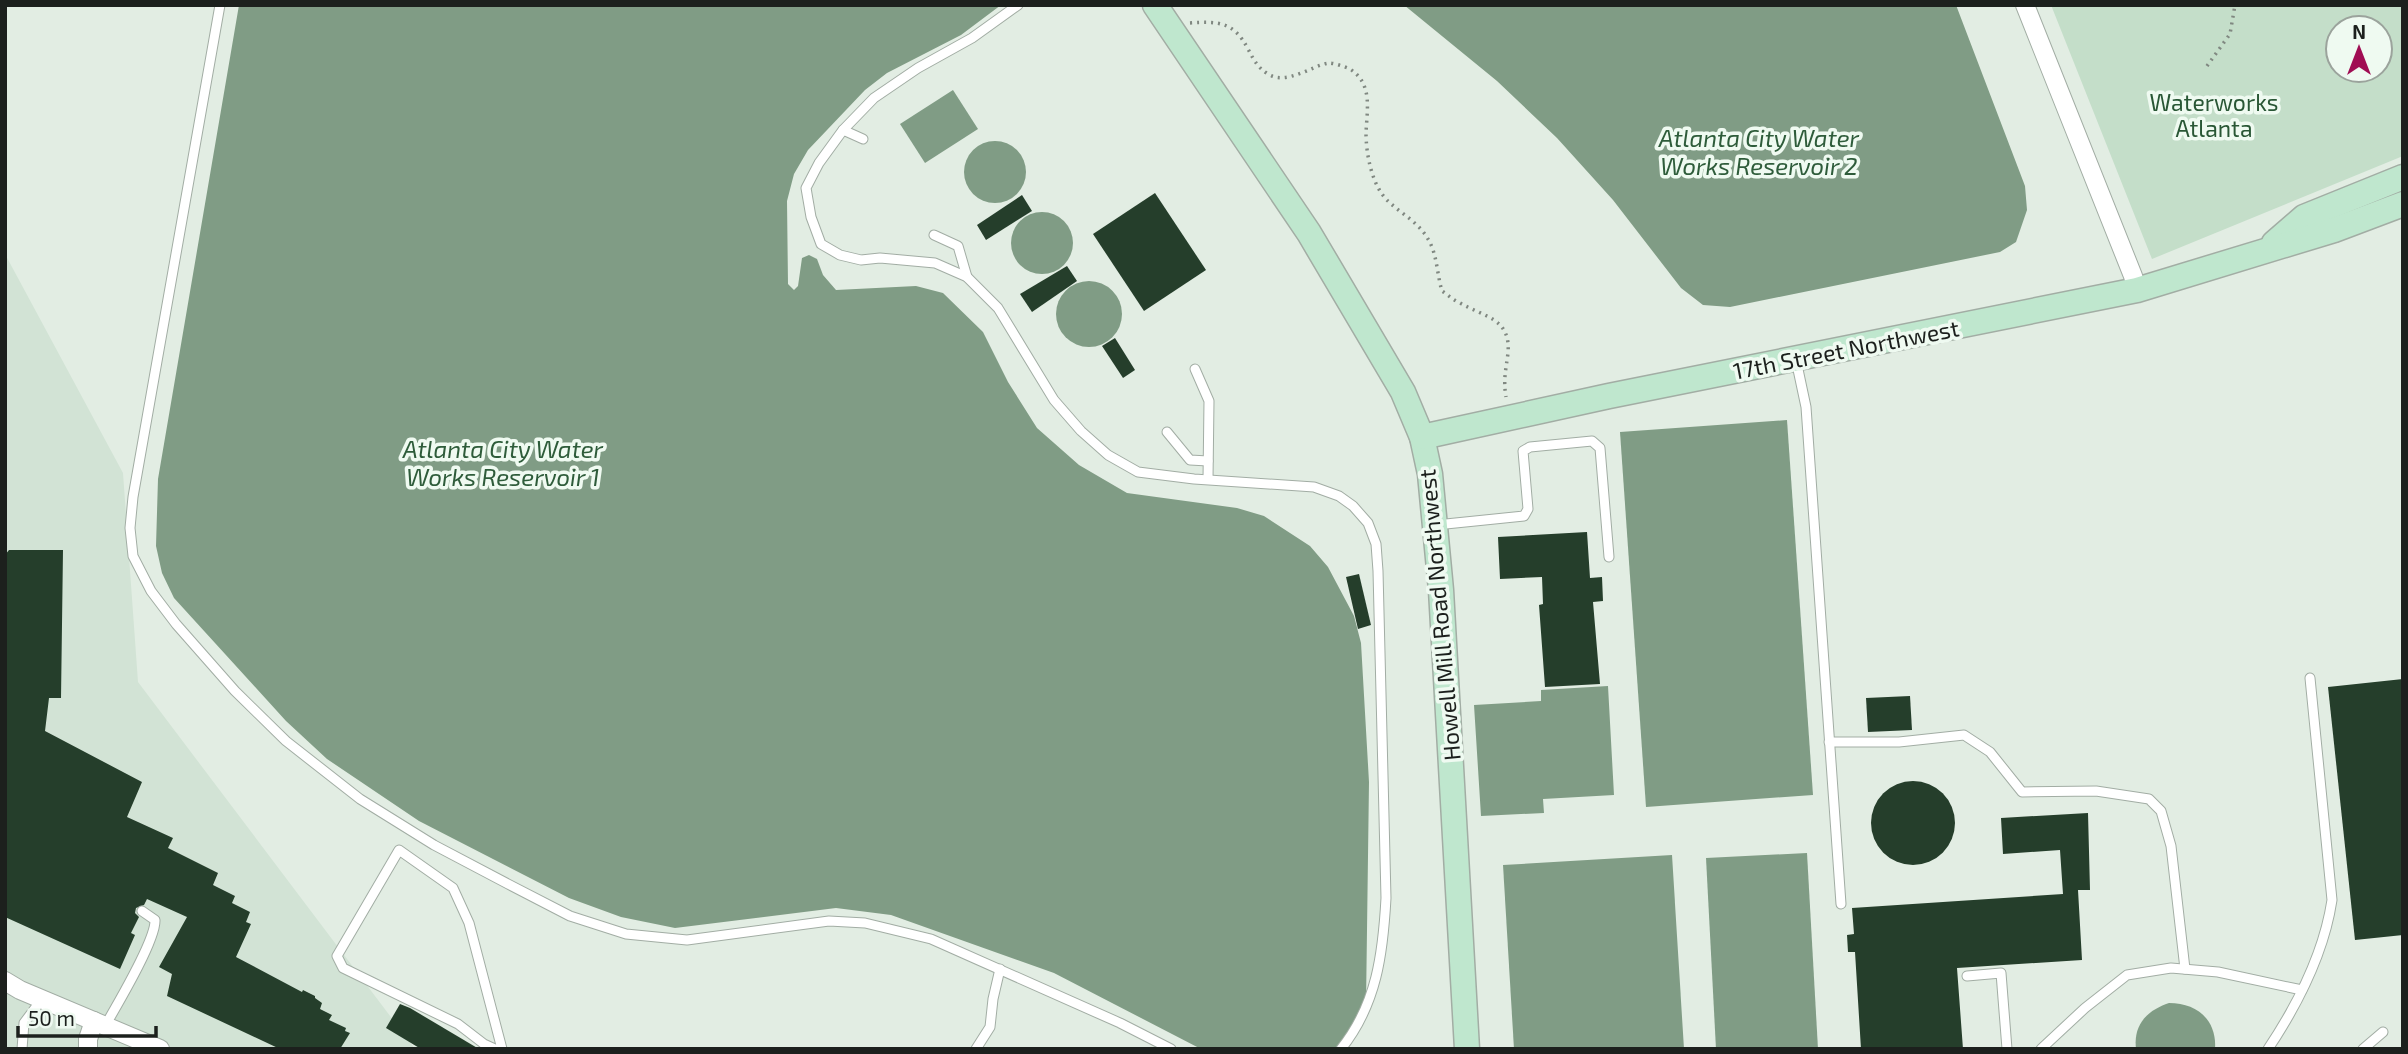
<svg xmlns="http://www.w3.org/2000/svg" width="2408" height="1054" font-family="'Exo 2',sans-serif">
	<style>
		.built { fill: #d2e3d5 }
		.green { fill: #c4dec9; fill-rule: evenodd }
		.water { fill: #809c85 }
		.building { fill: #253e2b }
		.lines { fill: none; stroke-linecap: round; stroke-linejoin: round }
		.lane-casing { stroke: #a2ada4; stroke-width: 11 }
		.street-casing { stroke: #a2ada4; stroke-width: 20 }
		.secondary-casing { stroke: #a2ada4; stroke-width: 27 }
		.path { stroke: #808881; stroke-width: 3.5; stroke-dasharray: 2 5; stroke-linecap: butt }
		.lane { stroke: #fff; stroke-width: 9 }
		.street { stroke: #fff; stroke-width: 18 }
		.secondary { stroke: #bfe7ce; stroke-width: 24 }
		.labels { text-anchor: middle; dominant-baseline: central; stroke-width: 7; stroke-linejoin: round; paint-order: stroke }
		.park-label { font-size: 23px; fill: #295735; stroke: #effaf1 }
		.street-label { font-size: 23px; fill: #1c201d; stroke: #effaf1 }
		.water-label { font-size: 24px; font-style: italic; fill: #2e5c3a; stroke: #effaf1 }
	</style>
	<rect width="100%" height="100%" fill="#e2ede3"/>
	<polygon class="built" points="5,254 123,473 138,682 415,1049 5,1049"/>
	<path class="green" d="M2051,5H2403V156L2152,259ZM2338,28H2380V70H2338Z"/>
	<g class="water">
		<polygon points="239,5 1001,5 961,35 887,73 865,90 808,150 794,174 787,201 788,284 794,290 798,286 802,258 809,255 817,259 823,275 836,290 916,286 943,293 983,332 1008,382 1037,428 1079,465 1127,493 1237,508 1264,516 1310,546 1328,567 1354,616 1361,643 1369,782 1366,1004 1353,1029 1335,1049 1201,1049 1054,973 891,915 836,908 675,928 621,917 569,898 419,821 327,759 286,721 174,598 162,573 156,546 158,479"/>
		<polygon points="1404,5 1956,5 2025,186 2027,210 2016,242 2000,252 1730,307 1703,305 1681,288 1613,200 1557,138 1497,81"/>
		<polygon points="953,90 978,129 925,163 900,124"/>
		<circle cx="995" cy="172" r="31"/>
		<circle cx="1042" cy="243" r="31"/>
		<circle cx="1089" cy="314" r="33"/>
		<polygon points="1787,420 1813,795 1646,807 1620,432"/>
		<polygon points="1608,686 1614,795 1543,799 1544,813 1481,816 1474,705 1541,701 1541,690"/>
		<polygon points="1807,853 1818,1049 1716,1049 1706,858"/>
		<polygon points="1672,855 1684,1049 1514,1049 1503,865"/>
		<path d="M2169,1003C2197,1003 2217,1020 2215,1049H2136C2133,1024 2148,1010 2169,1003Z"/>
	</g>
	<g class="building">
		<polygon points="1155,193 1206,270 1144,311 1093,234"/>
		<polygon points="1022,195 1032,211 986,240 977,225"/>
		<polygon points="1067,266 1077,281 1032,312 1020,294"/>
		<polygon points="1115,338 1135,370 1123,378 1102,346"/>
		<polygon points="1587,532 1590,578 1602,577 1603,601 1593,602 1600,684 1545,687 1539,605 1543,604 1542,577 1500,579 1498,537"/>
		<polygon points="9,550 63,550 61,698 49,698 45,731 142,782 127,817 173,838 168,848 218,873 213,885 235,896 232,903 250,912 246,922 251,924 236,957 302,992 303,990 315,996 315,998 322,1003 320,1009 332,1015 329,1020 346,1028 345,1031 350,1033 340,1049 280,1049 167,996 172,974 159,967 187,917 147,899 144,905 136,908 135,913 139,917 131,933 135,935 120,969 5,917 5,555"/>
		<polygon points="1359,574 1371,625 1358,629 1346,577"/>
		<polygon points="2403,679 2403,935 2355,940 2328,687"/>
		<polygon points="1910,696 1912,730 1868,732 1866,698"/>
		<circle cx="1913" cy="823" r="42"/>
		<polygon points="2088,813 2090,890 2078,890 2082,960 1957,968 1963,1049 1861,1049 1855,952 1848,952 1847,935 1854,934 1852,908 2063,894 2060,850 2003,854 2001,818"/>
		<polygon points="400,1004 410,1008 479,1049 421,1049 386,1028"/>
	</g>
	<g class="lines">
		<g class="lane-casing">
			<g id="lane">
				<polyline points="220,5 133,497 130,528 133,556 151,591 176,624 235,691 286,741 360,799 434,845 508,884 570,916 626,934 687,940 829,921 865,923 931,939 1120,1023 1171,1049"/>
				<path d="M1018,5L972,38L918,68L874,98L843,130L819,163L806,188L811,217L821,244L840,255L861,260L880,258L935,263L967,277L998,308L1054,400L1081,431L1108,455L1138,472L1194,479L1314,487L1339,496L1353,506L1368,523L1376,544L1378,571L1386,898C1383,953 1377,1004 1341,1049"/>
				<polyline points="843,130 863,139"/>
				<polyline points="934,235 958,246 967,277"/>
				<polyline points="1796,360 1806,407 1841,904"/>
				<polyline points="1195,369 1209,401 1208,479"/>
				<polyline points="1167,432 1190,460 1208,461"/>
				<polyline points="1436,525 1524,516 1528,509 1523,451 1530,447 1592,441 1600,448 1609,557"/>
				<polyline points="1829,742 1899,742 1964,735 1990,752 2022,792 2096,791 2149,799 2161,811 2171,846 2185,969"/>
				<polyline points="1967,976 2001,973 2007,1049"/>
				<path d="M105,1026C117,1005 156,940 155,920L142,911"/>
				<polyline points="22,1049 24,1023 42,999"/>
				<polyline points="495,1049 484,1044 458,1024 343,968 337,956 399,850 453,888 469,923 502,1049"/>
				<polyline points="976,1049 990,1027 993,999 1000,969"/>
				<polyline points="2041,1049 2085,1008 2127,975 2171,968 2218,972 2302,990"/>
				<path d="M2268,1049C2298,1004 2324,953 2332,900L2310,678"/>
				<polyline points="2363,1049 2383,1032"/>
			</g>
		</g>
		<g class="street-casing">
			<g id="street">
				<polyline points="2025,5 2133,276 2137,290"/>
				<polyline points="5,981 20,990 160,1049"/>
				<polyline points="88,1049 88,1039 94,1021"/>
			</g>
		</g>
		<g class="secondary-casing">
			<g id="secondary">
				<polyline points="1155,5 1309,233 1403,392 1422,437 1430,474 1441,590 1467,1049"/>
				<polyline points="2274,243 2304,217 2403,177"/>
				<polyline points="1422,437 1609,396 2137,290 2334,230 2403,204"/>
			</g>
		</g>
		<g class="path">
			<path d="M1190,23C1219,21 1234,22 1248,49C1254,60 1257,67 1268,74C1286,86 1313,65 1329,63C1335,63 1345,67 1350,69C1373,84 1367,109 1366,133C1366,154 1372,187 1389,202C1402,214 1419,223 1428,239C1437,253 1437,275 1442,291C1448,295 1453,300 1460,303C1484,317 1511,318 1508,353C1506,370 1503,379 1506,397"/>
			<polyline points="2207,66 2230,34 2235,5"/>
		</g>
		<use href="#lane" class="lane"/>
		<use href="#street" class="street"/>
		<use href="#secondary" class="secondary"/>
	</g>
	<g class="labels">
		<g class="park-label">
			<text x="2214" y="102">Waterworks<tspan x="2214" dy="26">Atlanta</tspan></text>
		</g>
		<g class="street-label">
			<text transform="translate(1846 349) rotate(-11)">17th Street Northwest</text>
			<text transform="translate(1439 615) rotate(-95)">Howell Mill Road Northwest</text>
		</g>
		<g class="water-label">
			<text x="1759" y="137">Atlanta City Water<tspan x="1759" dy="28">Works Reservoir 2</tspan></text>
			<text x="503" y="448">Atlanta City Water<tspan x="503" dy="28">Works Reservoir 1</tspan></text>
		</g>
	</g>
	<rect width="2408" height="1054" fill="none" stroke="#1c201d" stroke-width="14"/>
	<g transform="translate(2359 49)"><circle r="33" fill="#effaf1" stroke="#9ba39c" stroke-width="2"/>
	<path d="M0-5L12 26L0 18L-12 26Z" fill="#a00d53"/>
	<text y="-10" font-size="19" font-weight="bold" text-anchor="middle" fill="#1c201d">N</text>
	</g>
	<path d="M18 1026v10h138v-10" fill="none" stroke="#1c201d" stroke-width="3.5"/>
	<text x="28" y="1026" font-size="21" fill="#1c201d" stroke="#effaf1" stroke-width="5" paint-order="stroke">50 m</text>
</svg>
